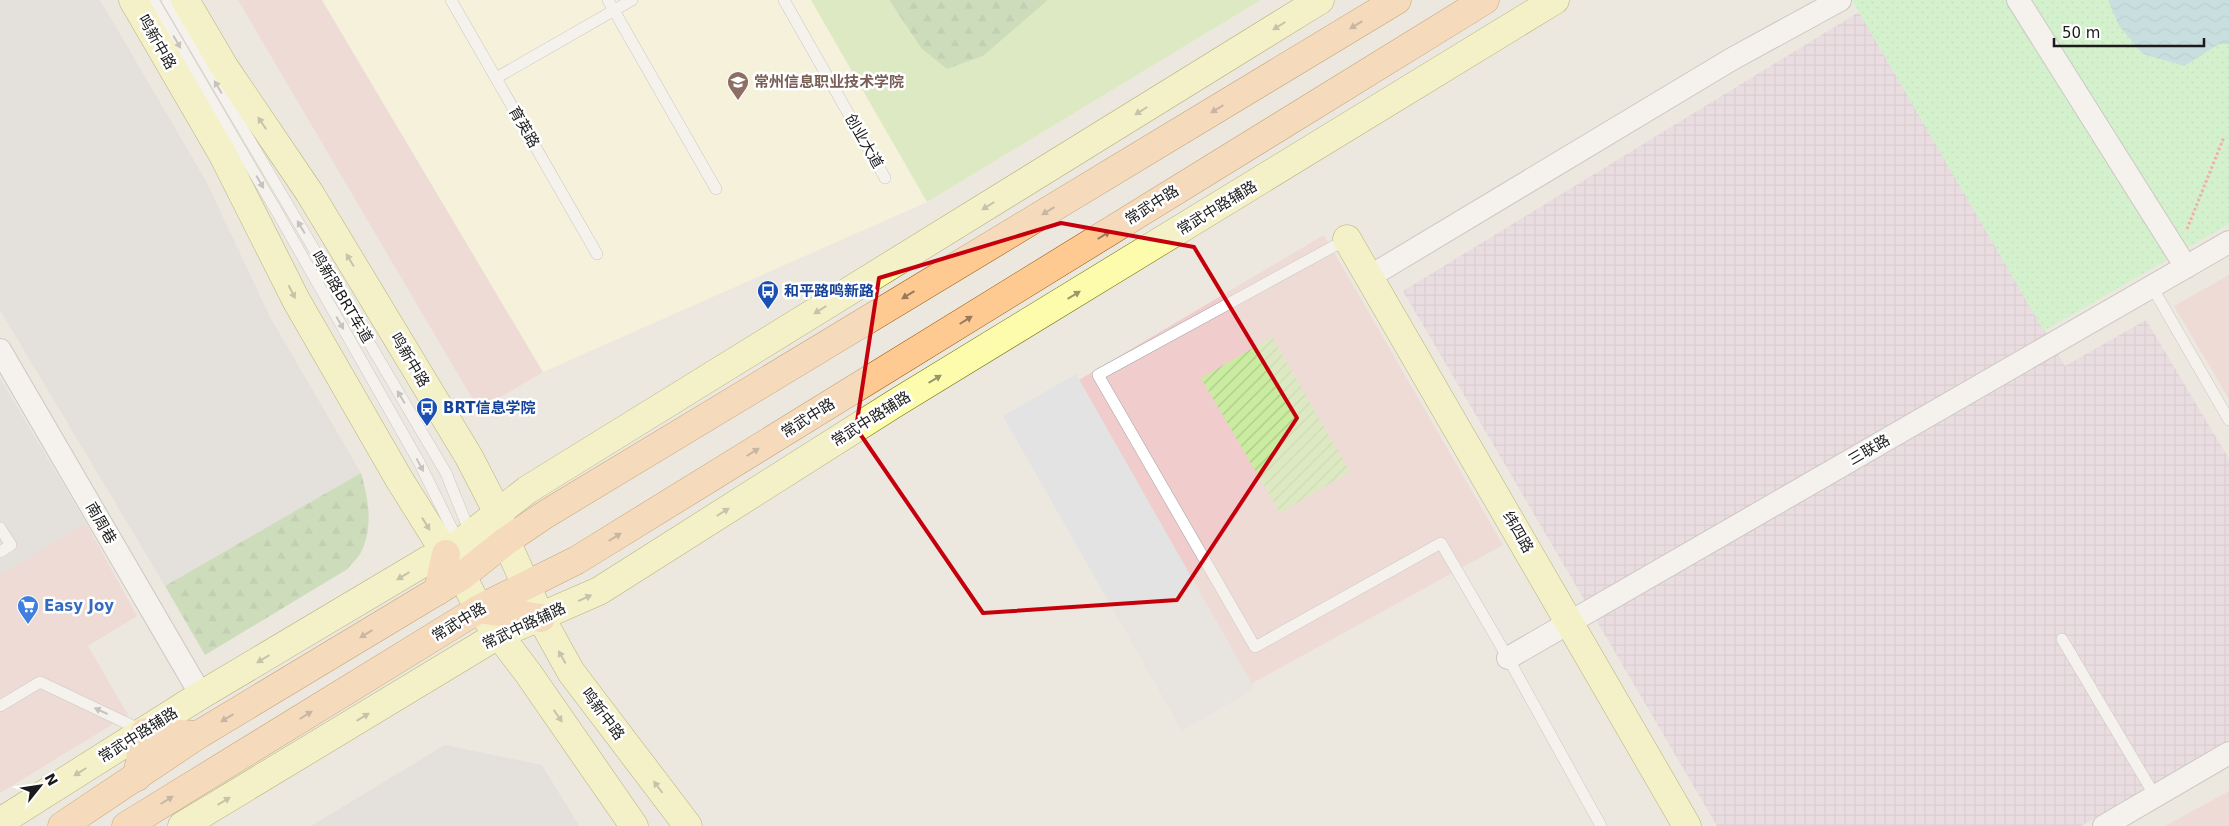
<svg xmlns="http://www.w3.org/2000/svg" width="2229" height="826" font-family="'DejaVu Sans','Noto Sans SC',sans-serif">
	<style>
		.residential { fill: #d9d7d7 }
		.commercial { fill: #f0cccd }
		.industrial { fill: url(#industrial-grid) }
		.education { fill: #fffcd6 }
		.grass { fill: #caeca0 }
		.forest { fill: url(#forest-firs) }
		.park { fill: url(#park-dots) }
		.garden { fill: url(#garden-furrows) }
		.parking { fill: #e3e3e3 }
		.water { fill: url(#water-waves) }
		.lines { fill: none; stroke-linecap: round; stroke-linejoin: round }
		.lane-casing { stroke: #a2a2a2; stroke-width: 12 }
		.street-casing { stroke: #a2a2a2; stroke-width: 24 }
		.secondary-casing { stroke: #6e7300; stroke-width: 29 }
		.primary-casing { stroke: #915800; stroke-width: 29 }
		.path { stroke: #ff655e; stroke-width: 3; stroke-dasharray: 2.5 2.5; stroke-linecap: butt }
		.lane { stroke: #fff; stroke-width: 11 }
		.street { stroke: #fff; stroke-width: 22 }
		.secondary { stroke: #fdfcad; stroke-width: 28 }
		.primary { stroke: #ffc992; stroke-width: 28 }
		.oneway { fill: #987b5c }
		.oneway2 { fill: #97976b }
		.oneway3 { fill: #989898 }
		.marked { fill: none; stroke: #c5000c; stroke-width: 4; stroke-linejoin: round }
		.labels { text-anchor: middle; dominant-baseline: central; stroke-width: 5; stroke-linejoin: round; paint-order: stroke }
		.street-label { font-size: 15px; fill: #1b1b1b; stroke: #fff }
		.education-label { font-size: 15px; font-weight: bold; fill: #785e54; stroke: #fff; text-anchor: start }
		.transit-label { font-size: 15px; font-weight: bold; fill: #164399; stroke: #fff; text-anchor: start }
		.shop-label { font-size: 15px; font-weight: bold; fill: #366cbe; stroke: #fff; text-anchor: start }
	</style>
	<defs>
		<pattern id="industrial-grid" width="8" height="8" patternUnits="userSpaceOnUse" patternTransform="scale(1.25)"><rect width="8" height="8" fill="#e7d0e4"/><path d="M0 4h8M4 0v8" fill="none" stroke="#c6b2c3"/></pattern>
		<pattern id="forest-firs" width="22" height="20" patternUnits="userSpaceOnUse" patternTransform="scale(1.25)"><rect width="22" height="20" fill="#a7d090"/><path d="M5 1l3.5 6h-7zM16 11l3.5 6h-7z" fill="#8fb27c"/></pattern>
		<pattern id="park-dots" width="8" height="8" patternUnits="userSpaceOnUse" patternTransform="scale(1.25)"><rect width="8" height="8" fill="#b7fdb8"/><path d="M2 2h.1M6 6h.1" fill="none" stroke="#9dd89e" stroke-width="1.8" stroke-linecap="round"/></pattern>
		<pattern id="garden-furrows" width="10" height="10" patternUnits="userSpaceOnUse" patternTransform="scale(1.25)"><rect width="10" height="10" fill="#caeca0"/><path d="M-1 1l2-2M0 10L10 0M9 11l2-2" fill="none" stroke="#adca89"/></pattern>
		<pattern id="water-waves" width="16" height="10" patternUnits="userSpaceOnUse" patternTransform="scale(1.25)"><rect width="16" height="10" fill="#9cd4df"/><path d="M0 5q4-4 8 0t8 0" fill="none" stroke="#86b5bf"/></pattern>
	</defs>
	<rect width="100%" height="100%" fill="#ede8df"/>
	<g class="residential">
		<polygon points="0,0 100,0 206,181 270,317 361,473 165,586 0,310"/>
		<polygon points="0,378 86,523 0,575"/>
		<polygon points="445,745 542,765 579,826 311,826"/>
	</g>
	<g class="commercial">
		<polygon points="238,0 322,0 543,372 479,410"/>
		<polygon points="1324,235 1503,545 1249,685 1072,384"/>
		<polygon points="2229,275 2229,399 2174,306"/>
		<polygon points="86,523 137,616 88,646 128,715 0,793 0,575"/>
		<polygon points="2229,791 2229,826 2165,826"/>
	</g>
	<polygon class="industrial" points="1859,12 2065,366 2146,320 2229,459 2229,740 2081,826 1717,826 1403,291"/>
	<polygon class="education" points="322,0 1261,0 927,202 543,372"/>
	<polygon class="grass" points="811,0 889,0 921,48 1022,21 1048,0 1261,0 927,202"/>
	<g class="forest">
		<polygon points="889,0 1048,0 983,56 947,69 921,48"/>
		<path d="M361,473C368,498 373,523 363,548C360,556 352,564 346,570L205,655L165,586Z"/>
	</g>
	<polygon class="park" points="1852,0 2229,0 2229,224 2044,331"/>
	<polygon class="garden" points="1272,337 1350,472 1280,513 1201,378"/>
	<polygon class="parking" points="1076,374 1255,689 1182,731 1003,416"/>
	<polygon class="water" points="2108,0 2229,0 2229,44 2219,44 2184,66 2143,54 2119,26"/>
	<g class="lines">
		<g class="lane-casing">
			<g id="lane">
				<polyline points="153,0 280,217 419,462 460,545"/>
				<polyline points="167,0 446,473 471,535"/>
				<polyline points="451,0 597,254"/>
				<polyline points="608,0 716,189"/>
				<polyline points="784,0 885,178"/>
				<polyline points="496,78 632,0"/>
				<polyline points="1347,239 1098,375 1255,647 1441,543 1508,658 1601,826"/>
				<polyline points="2152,287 2229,420"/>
				<polyline points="0,528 11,545 0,552"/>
				<polyline points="2062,639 2155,796"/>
				<polyline points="0,706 40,682 141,730"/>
			</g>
		</g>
		<g class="street-casing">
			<g id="street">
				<polyline points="2018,0 2186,267"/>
				<polyline points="1369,277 1732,59 1840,0"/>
				<polyline points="0,350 201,695"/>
				<polyline points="1508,658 2229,242"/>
				<polyline points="2104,826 2229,753"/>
			</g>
		</g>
		<g class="secondary-casing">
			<g id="secondary">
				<polyline points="133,0 223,155 296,300 399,479 446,554 462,576 479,609 528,673 634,826"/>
				<polyline points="185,0 225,68 309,192 469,457 498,513 506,541 541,618 571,672 688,826"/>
				<polyline points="1347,239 1687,826"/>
				<polyline points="0,822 201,695 428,560 446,554 527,490 1320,0"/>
				<polyline points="182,826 498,635 599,591 894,404 1555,0"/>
			</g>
		</g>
		<g class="primary-casing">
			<g id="primary">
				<polyline points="438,591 446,554"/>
				<polyline points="479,609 541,618"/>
				<polyline points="137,777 145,732 198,735"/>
				<polyline points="62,826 198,735 462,576 506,541 546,514 1397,0"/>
				<polyline points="126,826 479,609 577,560 1485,0"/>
			</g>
		</g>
		<polyline class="path" points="2187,229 2224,137"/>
		<use href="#lane" class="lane"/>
		<use href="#street" class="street"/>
		<use href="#secondary" class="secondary"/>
		<use href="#primary" class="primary"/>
	</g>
	<defs><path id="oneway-solid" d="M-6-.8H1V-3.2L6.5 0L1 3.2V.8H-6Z" transform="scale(1.25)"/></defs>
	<g class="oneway">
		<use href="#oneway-solid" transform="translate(1356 25) rotate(149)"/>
		<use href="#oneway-solid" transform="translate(1217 109) rotate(149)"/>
		<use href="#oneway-solid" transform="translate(1048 211) rotate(149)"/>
		<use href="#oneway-solid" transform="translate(1104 235) rotate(-32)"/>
		<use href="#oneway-solid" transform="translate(908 295) rotate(149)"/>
		<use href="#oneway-solid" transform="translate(966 320) rotate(-32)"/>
		<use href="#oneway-solid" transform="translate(753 452) rotate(-32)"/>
		<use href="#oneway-solid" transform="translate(615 537) rotate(-32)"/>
		<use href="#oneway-solid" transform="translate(366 634) rotate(149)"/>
		<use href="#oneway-solid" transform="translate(306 715) rotate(-32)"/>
		<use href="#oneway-solid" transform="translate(227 718) rotate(149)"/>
		<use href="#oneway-solid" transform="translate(167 800) rotate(-32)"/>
	</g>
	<g class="oneway2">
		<use href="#oneway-solid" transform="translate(1279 26) rotate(148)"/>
		<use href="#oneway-solid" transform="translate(1141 111) rotate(148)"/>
		<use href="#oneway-solid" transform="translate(262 123) rotate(-124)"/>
		<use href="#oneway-solid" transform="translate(988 206) rotate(148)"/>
		<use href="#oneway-solid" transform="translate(350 260) rotate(-121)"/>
		<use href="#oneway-solid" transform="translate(292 292) rotate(63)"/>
		<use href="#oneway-solid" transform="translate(1074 295) rotate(-31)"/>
		<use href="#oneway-solid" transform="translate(820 310) rotate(148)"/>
		<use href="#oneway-solid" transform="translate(935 379) rotate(-31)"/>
		<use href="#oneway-solid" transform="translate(723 512) rotate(-32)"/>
		<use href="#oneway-solid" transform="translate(426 524) rotate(58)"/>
		<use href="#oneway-solid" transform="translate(403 576) rotate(149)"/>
		<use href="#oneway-solid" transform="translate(585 598) rotate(-24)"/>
		<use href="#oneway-solid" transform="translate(562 657) rotate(-119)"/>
		<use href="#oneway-solid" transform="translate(263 659) rotate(149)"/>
		<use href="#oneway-solid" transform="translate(558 716) rotate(55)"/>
		<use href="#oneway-solid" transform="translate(363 717) rotate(-31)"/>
		<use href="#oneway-solid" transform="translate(80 772) rotate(148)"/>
		<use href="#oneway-solid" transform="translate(658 787) rotate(-127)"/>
		<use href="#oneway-solid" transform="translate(224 801) rotate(-31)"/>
	</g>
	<g class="oneway3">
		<use href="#oneway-solid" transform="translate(177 42) rotate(60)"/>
		<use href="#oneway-solid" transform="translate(218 87) rotate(-121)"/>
		<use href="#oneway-solid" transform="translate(260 182) rotate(60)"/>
		<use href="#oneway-solid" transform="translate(301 227) rotate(-121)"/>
		<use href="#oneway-solid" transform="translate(340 323) rotate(60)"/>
		<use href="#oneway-solid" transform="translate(401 397) rotate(-121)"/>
		<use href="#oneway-solid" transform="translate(420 465) rotate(62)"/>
		<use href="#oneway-solid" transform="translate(101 711) rotate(-155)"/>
	</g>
	<path d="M0 0H2229V826H0ZM1061,223L1194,247L1297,418L1177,600L983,613L856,428L879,278Z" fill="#ede8df" fill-opacity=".55" fill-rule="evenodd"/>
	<path class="marked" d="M1061,223L1194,247L1297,418L1177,600L983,613L856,428L879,278Z"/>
	<defs>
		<g id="university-pin" transform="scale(1.125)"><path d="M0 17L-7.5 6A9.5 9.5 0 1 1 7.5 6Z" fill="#8d6e63" stroke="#fff"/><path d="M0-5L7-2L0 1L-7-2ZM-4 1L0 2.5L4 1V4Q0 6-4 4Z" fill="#fff"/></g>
		<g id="bus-pin" transform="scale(1.125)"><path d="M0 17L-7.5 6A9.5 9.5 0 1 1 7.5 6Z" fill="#1a4fb4" stroke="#fff"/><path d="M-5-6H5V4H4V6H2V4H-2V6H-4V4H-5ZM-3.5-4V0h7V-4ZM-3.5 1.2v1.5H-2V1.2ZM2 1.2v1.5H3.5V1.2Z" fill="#fff"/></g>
		<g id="supermarket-pin" transform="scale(1.125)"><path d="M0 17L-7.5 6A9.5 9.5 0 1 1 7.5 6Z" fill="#3f7fe0" stroke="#fff"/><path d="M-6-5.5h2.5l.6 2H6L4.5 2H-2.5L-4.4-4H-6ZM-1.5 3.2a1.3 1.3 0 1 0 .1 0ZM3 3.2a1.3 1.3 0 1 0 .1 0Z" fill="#fff"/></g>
	</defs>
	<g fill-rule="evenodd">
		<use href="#university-pin" x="738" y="82"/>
		<use href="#bus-pin" x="768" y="291"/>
		<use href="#bus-pin" x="427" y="408"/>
		<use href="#supermarket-pin" x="28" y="606"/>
	</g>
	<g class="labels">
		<g class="street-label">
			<text transform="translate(157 42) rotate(60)">鸣新中路</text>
			<text transform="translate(524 127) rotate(60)">育英路</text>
			<text transform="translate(864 141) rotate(60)">创业大道</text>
			<text transform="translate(1152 205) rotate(-32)">常武中路</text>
			<text transform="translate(1217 208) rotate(-31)">常武中路辅路</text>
			<text transform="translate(342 297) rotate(59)">鸣新路BRT车道</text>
			<text transform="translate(410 360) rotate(59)">鸣新中路</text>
			<text transform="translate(808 418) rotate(-32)">常武中路</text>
			<text transform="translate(871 419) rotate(-32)">常武中路辅路</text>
			<text transform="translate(1869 450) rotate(-30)">三联路</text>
			<text transform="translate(101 523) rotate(60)">南周巷</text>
			<text transform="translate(1518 532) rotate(60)">纬四路</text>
			<text transform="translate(459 622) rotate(-31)">常武中路</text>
			<text transform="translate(524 626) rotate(-25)">常武中路辅路</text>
			<text transform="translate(603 714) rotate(53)">鸣新中路</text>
			<text transform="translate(138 735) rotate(-32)">常武中路辅路</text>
		</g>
		<g class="education-label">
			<text x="754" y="82">常州信息职业技术学院</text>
		</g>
		<g class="transit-label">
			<text x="784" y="291">和平路鸣新路</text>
			<text x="443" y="408">BRT信息学院</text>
		</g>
		<g class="shop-label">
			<text x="44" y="606">Easy Joy</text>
		</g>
	</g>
	<g transform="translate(40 786) rotate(60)" stroke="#ffffff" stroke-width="4" paint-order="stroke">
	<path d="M0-4L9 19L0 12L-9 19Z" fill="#1b1b1b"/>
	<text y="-8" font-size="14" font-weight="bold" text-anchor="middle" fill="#1b1b1b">N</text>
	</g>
	<path d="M2054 38v8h150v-8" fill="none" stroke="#1b1b1b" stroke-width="2.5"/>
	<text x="2062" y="38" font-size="15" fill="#1b1b1b" stroke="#ffffff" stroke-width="4" paint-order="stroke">50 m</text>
</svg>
